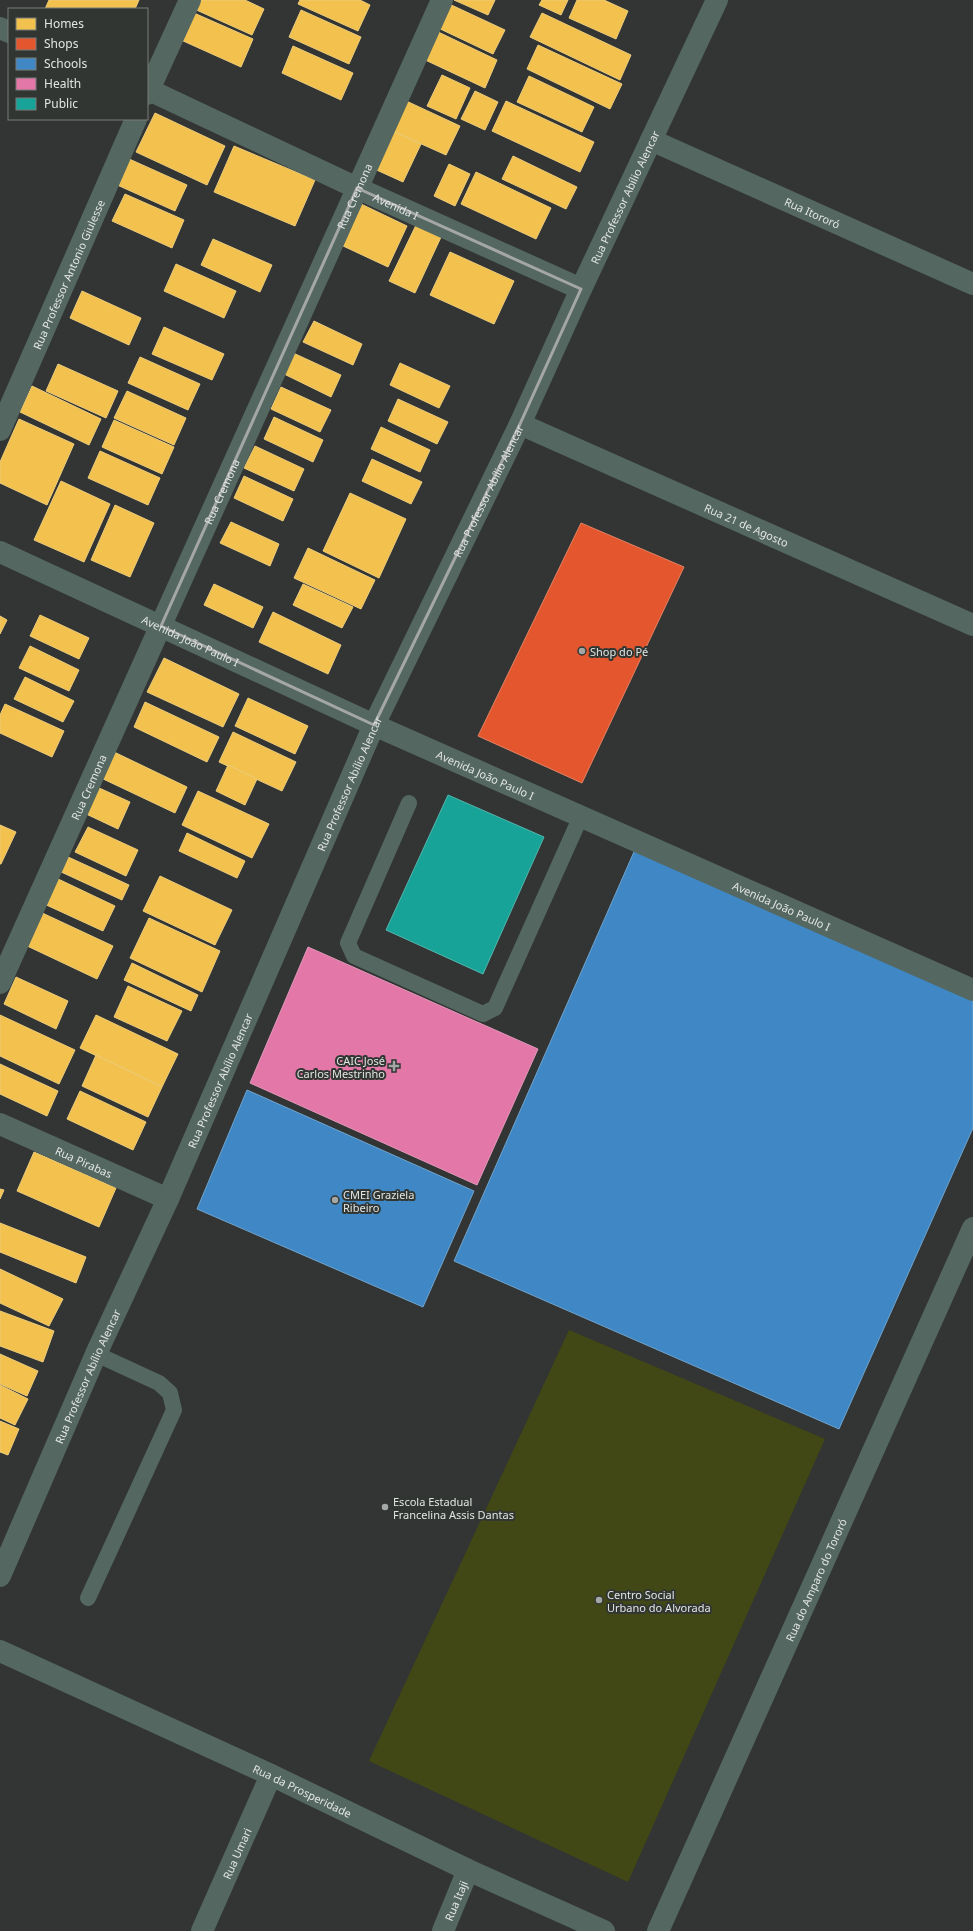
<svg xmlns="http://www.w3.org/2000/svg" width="973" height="1931" font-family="'Noto Sans',sans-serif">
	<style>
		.green { fill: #414815 }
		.homes { fill: #f2c14e; stroke: #edcc7b }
		.shops { fill: #e4572e; stroke: #e38264 }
		.schools { fill: #3f88c5; stroke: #70a4ce }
		.health { fill: #e377a8; stroke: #e398ba }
		.public { fill: #17a398; stroke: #54b7ae }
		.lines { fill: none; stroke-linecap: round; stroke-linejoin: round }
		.service { stroke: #546761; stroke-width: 16 }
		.minor { stroke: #546761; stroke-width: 22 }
		.tertiary { stroke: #546761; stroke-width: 22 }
		.marked { fill: none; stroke: #a4a7a5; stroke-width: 3; stroke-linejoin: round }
		.poi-dot { fill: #a4a7a5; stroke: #313632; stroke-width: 1.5 }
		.labels { text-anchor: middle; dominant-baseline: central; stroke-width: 4; stroke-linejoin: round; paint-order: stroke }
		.street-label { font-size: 11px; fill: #e2e5e3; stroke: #313632 }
		.poi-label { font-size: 11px; fill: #e2e5e3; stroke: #313632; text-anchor: start }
	</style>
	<rect width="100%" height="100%" fill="#323533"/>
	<polygon class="green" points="569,1330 825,1439 628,1882 369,1761"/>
	<g class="homes">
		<polygon points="49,0 139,0 135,9 45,9"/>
		<polygon points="196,0 245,0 264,9 252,35 192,8"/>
		<polygon points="300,0 360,0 370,5 358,31 298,4"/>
		<polygon points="454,0 495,0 488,15"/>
		<polygon points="542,0 568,0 561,15 539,5"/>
		<polygon points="577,0 604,0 628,11 616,39 569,18"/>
		<polygon points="445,2 505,30 493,54 434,26"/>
		<polygon points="301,10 361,37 349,64 289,37"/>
		<polygon points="194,13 253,39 241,67 181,40"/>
		<polygon points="542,13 631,55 620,80 530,37"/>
		<polygon points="434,30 497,60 485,88 421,58"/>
		<polygon points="538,45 622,84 610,109 527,69"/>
		<polygon points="293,46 353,73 341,100 282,73"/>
		<polygon points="442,75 470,88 456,119 427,106"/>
		<polygon points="529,76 594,107 582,132 517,102"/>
		<polygon points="475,91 498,102 485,130 461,119"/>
		<polygon points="402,99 460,126 446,155 388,129"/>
		<polygon points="506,101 594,142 580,172 492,131"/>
		<polygon points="155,113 225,146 207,185 136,152"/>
		<polygon points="389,129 421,144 403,182 370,167"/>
		<polygon points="234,146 315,180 295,226 214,192"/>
		<polygon points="513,156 577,187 566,209 502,179"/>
		<polygon points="127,158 187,185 175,211 115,184"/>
		<polygon points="449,164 470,174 455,206 434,196"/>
		<polygon points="476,172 551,208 536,239 461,204"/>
		<polygon points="125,194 184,220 172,248 112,221"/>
		<polygon points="361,204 407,226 388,267 341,245"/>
		<polygon points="417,223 442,235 415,293 389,281"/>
		<polygon points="213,239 272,265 260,292 201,265"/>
		<polygon points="450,252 514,281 494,324 430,295"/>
		<polygon points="176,264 236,291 224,318 164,291"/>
		<polygon points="82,291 141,318 129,345 70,318"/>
		<polygon points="314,321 362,344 353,365 303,342"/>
		<polygon points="164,327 224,354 212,380 152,354"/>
		<polygon points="291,352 341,375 331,397 282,373"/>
		<polygon points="140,357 200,384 188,410 128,383"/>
		<polygon points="400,363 450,386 439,408 390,385"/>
		<polygon points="58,364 118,391 106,418 46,391"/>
		<polygon points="32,386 101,419 89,445 20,412"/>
		<polygon points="281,387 331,410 320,432 271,409"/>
		<polygon points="127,391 186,418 174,445 114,418"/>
		<polygon points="398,399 448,422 437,444 388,421"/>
		<polygon points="274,417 323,440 313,462 264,439"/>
		<polygon points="19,419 74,444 47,505 0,483 0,462"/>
		<polygon points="114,420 174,447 162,474 102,447"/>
		<polygon points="381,427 430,450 420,472 371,449"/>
		<polygon points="255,446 304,469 294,491 244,468"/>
		<polygon points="100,451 160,478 148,505 88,478"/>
		<polygon points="372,459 422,482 411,504 362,481"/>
		<polygon points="244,476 293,499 283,521 234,498"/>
		<polygon points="61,481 110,504 84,562 34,540"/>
		<polygon points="350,493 406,519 379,578 323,551"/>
		<polygon points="115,505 154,523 130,577 91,560"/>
		<polygon points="231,522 279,544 270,566 220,543"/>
		<polygon points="308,548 375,580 361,609 294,578"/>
		<polygon points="214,584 263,607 253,628 204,605"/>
		<polygon points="303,584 353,607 342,628 293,605"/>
		<polygon points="273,612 341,645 328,674 259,642"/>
		<polygon points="40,615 89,638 79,659 30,636"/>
		<polygon points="0,616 7,620 0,634"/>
		<polygon points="30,646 79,670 69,691 19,668"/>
		<polygon points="164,658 239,694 223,727 147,692"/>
		<polygon points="25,677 74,701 63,722 14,699"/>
		<polygon points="248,698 308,726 295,754 235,726"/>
		<polygon points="145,702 219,737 207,762 134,727"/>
		<polygon points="5,704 64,731 52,757 0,733 0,715"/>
		<polygon points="233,732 296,762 282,791 219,762"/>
		<polygon points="112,751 187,787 175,813 99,777"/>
		<polygon points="228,765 257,779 245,805 216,791"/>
		<polygon points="97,787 130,802 118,829 84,813"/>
		<polygon points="198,791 269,824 252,858 182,825"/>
		<polygon points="0,825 16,832 1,864 0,864"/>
		<polygon points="88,827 138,850 126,876 75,852"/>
		<polygon points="187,833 245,861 237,878 179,851"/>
		<polygon points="66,856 129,885 122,900 59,871"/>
		<polygon points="160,876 232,910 215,945 143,911"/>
		<polygon points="54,877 115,906 103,931 42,903"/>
		<polygon points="38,911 113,946 97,979 23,944"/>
		<polygon points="149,918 220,951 202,992 130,958"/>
		<polygon points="132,963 198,995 191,1011 124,980"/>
		<polygon points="16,977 68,1001 56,1029 4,1004"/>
		<polygon points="128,986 182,1011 167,1041 114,1017"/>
		<polygon points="0,1015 75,1050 59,1084 0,1056"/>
		<polygon points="96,1015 178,1054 162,1087 80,1048"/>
		<polygon points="96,1055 162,1087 148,1117 82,1086"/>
		<polygon points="0,1064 58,1091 47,1116 0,1094"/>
		<polygon points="80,1091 146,1122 133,1150 67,1119"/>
		<polygon points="34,1152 116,1188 99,1227 17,1191"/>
		<polygon points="0,1189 4,1190 0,1199"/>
		<polygon points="0,1223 86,1257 76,1283 0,1252"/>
		<polygon points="0,1269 63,1299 49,1326 0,1303"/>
		<polygon points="0,1311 54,1331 43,1362 0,1346"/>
		<polygon points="0,1354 38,1371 27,1396 0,1384"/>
		<polygon points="0,1385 28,1399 15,1425 0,1418"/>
		<polygon points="0,1421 19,1429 8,1455 0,1452"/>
	</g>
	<polygon class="shops" points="581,523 684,567 582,783 478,736"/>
	<g class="schools">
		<polygon points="637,845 973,996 973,1128 839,1429 454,1261"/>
		<polygon points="247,1090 474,1191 423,1307 197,1209"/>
	</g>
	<polygon class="health" points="308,947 538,1049 477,1185 250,1083"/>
	<polygon class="public" points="448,795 544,837 483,974 386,930"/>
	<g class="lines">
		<g class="service">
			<polyline points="409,803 348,943 354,956 483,1014 495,1008 581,816"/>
			<polyline points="88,1598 174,1410 170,1393 159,1383 96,1354"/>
		</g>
		<g class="minor">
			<polyline points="0,28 9,32"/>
			<path id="s1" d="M147,89L357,188L581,289"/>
			<polyline points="147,94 190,0"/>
			<path id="s2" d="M651,140L973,284"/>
			<path id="s3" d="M520,424L973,625"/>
			<path id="s4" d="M0,430L136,119"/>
			<path id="s5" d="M0,983L442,0"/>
			<path id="s6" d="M0,1124L168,1199"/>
			<path id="s7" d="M202,1931L271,1775"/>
			<path id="s8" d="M443,1931L468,1870"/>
			<path id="s9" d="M658,1931L973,1228"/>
		</g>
		<g class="tertiary">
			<path id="s10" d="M0,552L374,725L973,990"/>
			<path id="s11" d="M0,1576L96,1354L168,1199L374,725L520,424L581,289L717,0"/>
			<path id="s12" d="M0,1651L271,1775L468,1870L604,1931"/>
		</g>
	</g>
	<path class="marked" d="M357,188L581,289L520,424L374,725L161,626Z"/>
	<g class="poi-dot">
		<circle cx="582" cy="651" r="4"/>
		<path d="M392 1060h4v4h4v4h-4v4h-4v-4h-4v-4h4z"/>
		<circle cx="335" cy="1200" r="4"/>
		<circle cx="385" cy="1507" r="4"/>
		<circle cx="599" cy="1600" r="4"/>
	</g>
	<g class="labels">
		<g class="street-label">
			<text stroke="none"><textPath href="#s5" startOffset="863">Rua Cremona</textPath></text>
			<text stroke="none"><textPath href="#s11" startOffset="1514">Rua Professor Abílio Alencar</textPath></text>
			<text stroke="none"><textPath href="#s1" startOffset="275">Avenida I</textPath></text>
			<text stroke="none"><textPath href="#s2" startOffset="177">Rua Itororó</textPath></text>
			<text stroke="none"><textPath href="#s4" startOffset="170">Rua Professor Antonio Giulesse</textPath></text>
			<text stroke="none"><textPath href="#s5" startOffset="539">Rua Cremona</textPath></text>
			<text stroke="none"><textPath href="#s11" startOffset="1190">Rua Professor Abílio Alencar</textPath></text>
			<text stroke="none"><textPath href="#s3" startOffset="248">Rua 21 de Agosto</textPath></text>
			<text stroke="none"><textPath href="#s10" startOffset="210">Avenida João Paulo I</textPath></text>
			<text stroke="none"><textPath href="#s10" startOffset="534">Avenida João Paulo I</textPath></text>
			<text stroke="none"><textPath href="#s11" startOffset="866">Rua Professor Abílio Alencar</textPath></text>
			<text stroke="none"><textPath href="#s5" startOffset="215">Rua Cremona</textPath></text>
			<text stroke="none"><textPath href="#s10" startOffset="858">Avenida João Paulo I</textPath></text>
			<text stroke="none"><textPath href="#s11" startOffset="542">Rua Professor Abílio Alencar</textPath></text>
			<text stroke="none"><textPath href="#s6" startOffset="92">Rua Pirabas</textPath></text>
			<text stroke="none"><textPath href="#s11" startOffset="218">Rua Professor Abílio Alencar</textPath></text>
			<text stroke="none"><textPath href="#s9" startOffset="385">Rua do Amparo do Tororó</textPath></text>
			<text stroke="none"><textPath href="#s12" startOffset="333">Rua da Prosperidade</textPath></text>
			<text stroke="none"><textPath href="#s7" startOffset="85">Rua Umari</textPath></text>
			<text stroke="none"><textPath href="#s8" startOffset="33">Rua Itaji</textPath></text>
		</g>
		<g class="poi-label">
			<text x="590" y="651">Shop do Pé</text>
			<text x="385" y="1060" text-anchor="end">CAIC José<tspan x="385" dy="13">Carlos Mestrinho</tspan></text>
			<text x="343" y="1194">CMEI Graziela<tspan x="343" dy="13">Ribeiro</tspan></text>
			<text x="393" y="1501">Escola Estadual<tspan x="393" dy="13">Francelina Assis Dantas</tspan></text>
			<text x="607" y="1594">Centro Social<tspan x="607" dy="13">Urbano do Alvorada</tspan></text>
		</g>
	</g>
	<rect x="8" y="8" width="140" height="112" fill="#313632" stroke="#787c79"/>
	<rect x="16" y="18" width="20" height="12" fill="#f2c14e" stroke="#787c79"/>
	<text x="44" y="28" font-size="12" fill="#e2e5e3">Homes</text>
	<rect x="16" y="38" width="20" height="12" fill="#e4572e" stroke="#787c79"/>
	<text x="44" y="48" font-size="12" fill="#e2e5e3">Shops</text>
	<rect x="16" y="58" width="20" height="12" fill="#3f88c5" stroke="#787c79"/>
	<text x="44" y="68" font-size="12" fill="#e2e5e3">Schools</text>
	<rect x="16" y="78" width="20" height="12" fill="#e377a8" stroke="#787c79"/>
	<text x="44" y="88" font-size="12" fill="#e2e5e3">Health</text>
	<rect x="16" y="98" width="20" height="12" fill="#17a398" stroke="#787c79"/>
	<text x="44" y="108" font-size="12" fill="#e2e5e3">Public</text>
</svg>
